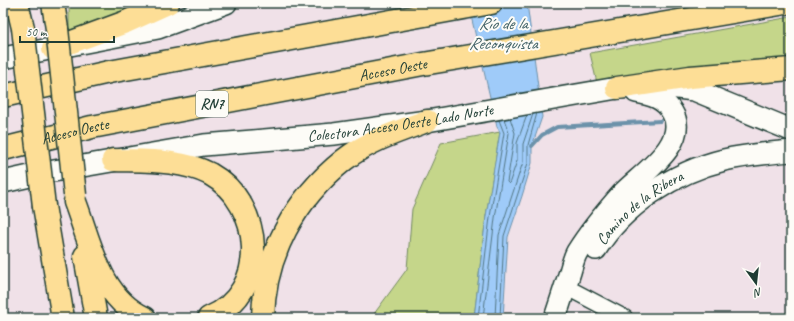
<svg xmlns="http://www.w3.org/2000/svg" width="794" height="321" font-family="Caveat,sans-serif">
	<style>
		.green { fill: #c5d68a; stroke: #728a5f }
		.water { fill: #9fcbf9; stroke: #6c92aa }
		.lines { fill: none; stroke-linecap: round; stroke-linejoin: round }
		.shore { stroke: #527683; stroke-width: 1 }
		.stream { stroke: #6c92aa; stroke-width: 4 }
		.street-casing { stroke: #1f3d34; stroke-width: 18 }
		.secondary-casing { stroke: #1f3d34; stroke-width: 24 }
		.highway-casing { stroke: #1f3d34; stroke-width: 25 }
		.street { stroke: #fdfcf7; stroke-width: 15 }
		.secondary { stroke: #fdfcf7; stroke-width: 21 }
		.highway { stroke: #fdde96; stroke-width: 22 }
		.highway-bridge-casing { stroke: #1f3d34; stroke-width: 25; stroke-linecap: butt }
		.highway-bridge { stroke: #fdde96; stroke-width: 22 }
		.labels { text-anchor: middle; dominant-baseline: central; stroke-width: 4; stroke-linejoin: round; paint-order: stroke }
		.shield { fill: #fdfcf7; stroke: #62766e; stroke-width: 1 }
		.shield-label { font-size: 15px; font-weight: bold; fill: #1f3d34 }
		.street-label { font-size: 16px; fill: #1f3d34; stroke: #fdfcf7 }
		.water-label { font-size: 17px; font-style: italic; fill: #3f6065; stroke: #fdfcf7 }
	</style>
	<rect width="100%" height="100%" fill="#f0e1e8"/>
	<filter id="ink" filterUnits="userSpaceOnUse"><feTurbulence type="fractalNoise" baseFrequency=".025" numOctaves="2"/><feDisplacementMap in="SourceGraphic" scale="8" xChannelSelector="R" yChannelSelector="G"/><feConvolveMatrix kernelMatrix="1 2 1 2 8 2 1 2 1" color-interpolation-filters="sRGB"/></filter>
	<g filter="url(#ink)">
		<g class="green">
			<polygon points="69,3 152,3 69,32"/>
			<polygon points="791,17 791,63 597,83 590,53"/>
			<polygon points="500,132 486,216 474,318 371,318 407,269 412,209 441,143"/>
		</g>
		<polygon class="water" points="468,3 527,3 542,117 532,146 532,163 522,196 508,237 503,318 474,318 486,216 500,132 497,127"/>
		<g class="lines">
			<g class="shore">
				<polyline points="510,118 515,133 507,182 509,184 517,161 517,143 527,115"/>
				<polyline points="478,318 490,217 504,133 499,120"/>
				<polyline points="483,318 495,218 509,133 504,119"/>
				<polyline points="495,318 499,235 523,162 523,144 533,114"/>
				<polyline points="500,318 504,236 528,163 528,145 537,113"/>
			</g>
			<polyline class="stream" points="532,146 542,135 557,127 660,121"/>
			<g class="street-casing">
				<polyline id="street" points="566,287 625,318"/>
			</g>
			<g class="secondary-casing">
				<g id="secondary">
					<polyline points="3,58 158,28 226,3"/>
					<path id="s1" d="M3,182L48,172L204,145L334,134L427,121L617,88L661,86L694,90L791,130"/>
					<path id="s2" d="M596,249C623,206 674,172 724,160C746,155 769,153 791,151"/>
					<path d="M555,318C560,303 565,287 570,272C572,265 574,257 577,252C590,231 606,212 622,194C640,175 691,143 672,112C664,98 652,95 636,92"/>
				</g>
			</g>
			<g class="highway-casing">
				<g id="highway">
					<polyline points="17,3 23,28"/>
					<polyline points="53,3 57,29"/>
					<polyline points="53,49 126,22 168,3"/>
					<polyline points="617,88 690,77 791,69"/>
					<polyline points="3,96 109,72 491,3"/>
					<path id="s3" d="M3,149L92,127L423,64L786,3"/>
					<path d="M113,160C145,161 181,159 210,174C264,204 271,292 209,318"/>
					<path d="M75,202C91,244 100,298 145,318"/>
					<polyline points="44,206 63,318"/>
					<polyline points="85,256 96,318"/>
					<path d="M263,318C264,255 295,199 344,160C368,141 399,131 427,121"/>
				</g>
			</g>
			<use href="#street" class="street"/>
			<use href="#secondary" class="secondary"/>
			<use href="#highway" class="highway"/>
			<g class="highway-bridge-casing">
				<g id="highway-bridge">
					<polyline points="23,28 44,206"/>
					<polyline points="57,29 75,195"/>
				</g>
			</g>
			<use href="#highway-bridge" class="highway-bridge"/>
		</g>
	</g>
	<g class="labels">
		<rect class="shield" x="196" y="91" width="32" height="26" rx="3"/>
		<g class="shield-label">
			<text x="212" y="104">RN7</text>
		</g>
		<g class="street-label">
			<text stroke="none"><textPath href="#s3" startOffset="398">Acceso Oeste</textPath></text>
			<text stroke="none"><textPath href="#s1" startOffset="402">Colectora Acceso Oeste Lado Norte</textPath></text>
			<text stroke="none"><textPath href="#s3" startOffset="74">Acceso Oeste</textPath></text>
			<text stroke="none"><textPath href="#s2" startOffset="61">Camino de la Ribera</textPath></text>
		</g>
		<g class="water-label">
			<text x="503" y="23">Río de la<tspan x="503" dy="20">Reconquista</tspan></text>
		</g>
	</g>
	<rect width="794" height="321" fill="none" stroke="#fdfcf7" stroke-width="16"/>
	<rect x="8" y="8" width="778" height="305" fill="none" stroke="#1f3d34" stroke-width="1.5" filter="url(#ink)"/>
	<g transform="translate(756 283) rotate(165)" stroke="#fdfcf7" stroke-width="3" paint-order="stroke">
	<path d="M0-3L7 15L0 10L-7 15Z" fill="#1f3d34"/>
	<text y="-6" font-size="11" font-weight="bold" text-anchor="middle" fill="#1f3d34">N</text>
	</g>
	<path d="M20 36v6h94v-6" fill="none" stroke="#1f3d34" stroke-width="2"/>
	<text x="26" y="36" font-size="12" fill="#1f3d34" stroke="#fdfcf7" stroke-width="3" paint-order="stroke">50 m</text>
</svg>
